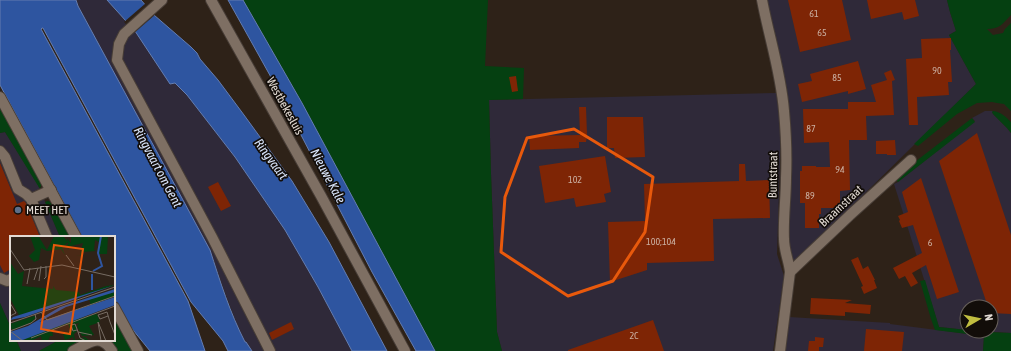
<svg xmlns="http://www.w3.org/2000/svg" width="1011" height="351" font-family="'Asap Condensed',sans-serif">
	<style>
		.industrial { fill: #2f2939 }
		.green { fill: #054011 }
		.water { fill: #2e55a0; stroke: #647db0 }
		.pier { fill: #2e2218 }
		.building { fill: #7e2505 }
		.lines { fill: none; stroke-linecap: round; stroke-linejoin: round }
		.minor-casing { stroke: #473d36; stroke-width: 12 }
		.minor { stroke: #7e6f63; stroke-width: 10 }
		.marked { fill: none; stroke: #e8590c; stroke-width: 3; stroke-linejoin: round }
		.service-dot { fill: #5c6f8a; stroke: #120d09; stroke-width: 1.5 }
		.labels { text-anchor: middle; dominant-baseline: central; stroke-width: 3.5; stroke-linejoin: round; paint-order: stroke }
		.number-label { font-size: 10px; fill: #caaea0 }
		.street-label { font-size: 12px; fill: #e3dbd4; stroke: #120d09 }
		.poi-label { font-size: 12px; fill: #e3dbd4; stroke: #120d09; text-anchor: start }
		.water-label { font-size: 13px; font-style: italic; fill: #d8e4fa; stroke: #120d09 }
		.inset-river { fill: none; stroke: #2e55a0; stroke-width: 2 }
		.inset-road { fill: none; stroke: #766c63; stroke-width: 1 }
		.view { fill: #e8590c; fill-opacity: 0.15; stroke: #e8590c; stroke-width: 2 }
		.inset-edge { fill: none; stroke: #e3dbd4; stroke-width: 2 }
	</style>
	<rect width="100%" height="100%" fill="#2e2218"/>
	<g class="industrial">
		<polygon points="76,0 107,0 135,31 175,83 187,95 235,157 285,230 318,287 352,351 252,351 246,342 245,342 240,333 224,290 210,250 78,6"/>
		<polygon points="766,0 947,0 950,12 956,31 949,35 976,84 798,259 794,260 790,256 788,229 791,160"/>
		<polygon points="777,93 781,130 777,254 784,276 773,351 502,351 497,332 491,174 489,100"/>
		<polygon points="985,111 993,111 992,112 993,114 1007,128 1011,133 1011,333 977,331 991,331 991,307 967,307 967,330 939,327 894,184 898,182 975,121 972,118"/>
		<polygon points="5,132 38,185 60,237 11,237 11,328 0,303 0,133"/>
		<polygon points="789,317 890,323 890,324 984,336 983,351 785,351"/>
		<polygon points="17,340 59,340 39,351 21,351"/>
	</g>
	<g class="green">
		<polygon points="243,0 488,0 485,66 524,68 523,99 489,100 491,174 497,332 502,351 435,351 302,103"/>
		<path d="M947,0H1011V15C1002,24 1000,29 987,29L993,35L1003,33L1005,29L1011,23V111L1004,104L997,103L992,102L977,103L957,114L918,146L914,144L976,84L949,35L956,31L950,12Z"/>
		<polygon points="0,107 42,182 40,189 5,132 0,133"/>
		<path d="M993,111C1001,112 1006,117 1011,122V133L1007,128L993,114L992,112Z"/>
		<polygon points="972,118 975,122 898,182 894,178"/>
		<polygon points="48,201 50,202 73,237 60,237 45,202"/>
		<polygon points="925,280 939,327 967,330 967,331 1011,333 1011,351 983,351 984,336 935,330 931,319 920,281"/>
		<polygon points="0,303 11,328 11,340 16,340 21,351 0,351"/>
		<polygon points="114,312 134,351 116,351 106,340 114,340"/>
		<polygon points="59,340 89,340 68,351 39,351"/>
	</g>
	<g class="water">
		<path d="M0,0H76L78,6L210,250C220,281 230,313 245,342H246L252,351H228L223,341L191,302L43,28H42L41,29L188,301L205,351H150L129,325L114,297V237H82L0,85Z"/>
		<polygon points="107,0 141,0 154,15 191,47 197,53 200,59 218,80 244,115 292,181 329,242 387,351 352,351 318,287 285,230 235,157 187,95 175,83 170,84 135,31"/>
		<polygon points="228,0 243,0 302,103 435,351 416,351 372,272 272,79"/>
	</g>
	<polygon class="pier" points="146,3 156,14 134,33 124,22"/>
	<g class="building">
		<polygon points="788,0 842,0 851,40 800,52"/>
		<polygon points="867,0 915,0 919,16 904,20 902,12 871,19"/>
		<polygon points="951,38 951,50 950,50 952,82 948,82 949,95 917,97 918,125 909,125 906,59 922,58 921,39"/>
		<polygon points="858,61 866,89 848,94 848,91 802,102 798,84 812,81 810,74"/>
		<polygon points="891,70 895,80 892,81 894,115 866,116 867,140 849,140 850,190 840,191 840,208 821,208 821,214 819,214 819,228 805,228 805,203 800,203 800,171 802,171 802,166 816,166 816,167 830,167 829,142 804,143 803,109 848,109 848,102 876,102 871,85 887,80 884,73"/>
		<polygon points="516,76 518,91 512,92 509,77"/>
		<polygon points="579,107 586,107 587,135 586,142 579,142 579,148 530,150 529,136 580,135"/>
		<polygon points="607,117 643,117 645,157 615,158 614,148 607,148"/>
		<polygon points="977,133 1011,235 1011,314 991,313 991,307 988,307 939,161"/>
		<polygon points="895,140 896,155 887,155 887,154 876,154 876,141"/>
		<polygon points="605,156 611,192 604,194 606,202 576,207 574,198 545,203 539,166"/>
		<polygon points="0,163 17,204 24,201 26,203 40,237 11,237 11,269 4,273 0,265"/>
		<polygon points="739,164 745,164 746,181 769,180 770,218 713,219 714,261 647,263 647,270 610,282 608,222 645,221 644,184 739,181"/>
		<polygon points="921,178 959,292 937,299 926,265 912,273 918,283 911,287 905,276 899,279 893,268 922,253 913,225 902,228 899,221 900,220 898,216 908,212 902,192"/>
		<polygon points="218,182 231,206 221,211 208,187"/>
		<polygon points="858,257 863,269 868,266 875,280 874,280 877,288 864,294 861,287 863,286 851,260"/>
		<polygon points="811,298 852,300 845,303 871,305 870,314 845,312 845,316 810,314"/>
		<polygon points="653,320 664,351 568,351 568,350"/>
		<polygon points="291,322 294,329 272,340 269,333"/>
		<polygon points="866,329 904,332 902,351 864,351"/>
		<polygon points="815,337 824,338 823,347 819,347 819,351 808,351 809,341 815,341"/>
	</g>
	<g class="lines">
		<g class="minor-casing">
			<g id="minor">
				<polyline points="162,0 124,34 119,44 117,60 212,237 270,351"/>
				<polyline points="211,0 321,196 405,351"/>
				<path d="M762,0C769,37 781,73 784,111C786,133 787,156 786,178C786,198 783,219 784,239C784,251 789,261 790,272L780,351"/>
				<polyline points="0,97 76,237"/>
				<polyline points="0,151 5,157 18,189 26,194 31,199 47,237"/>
				<polyline points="31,199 51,190"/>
				<polyline points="790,272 850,215 911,160"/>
				<polyline points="0,278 7,281 11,279"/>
				<polyline points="114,307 138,351"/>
				<path d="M73,351C89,343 100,332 112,351"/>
			</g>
		</g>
		<use href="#minor" class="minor"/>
	</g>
	<path class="marked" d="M574,129L653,177L645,232L613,281L568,296L501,252L505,197L527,138Z"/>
	<circle class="service-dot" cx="18" cy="210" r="4"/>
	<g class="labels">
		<g class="number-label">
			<text x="814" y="13">61</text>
			<text x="822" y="32">65</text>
			<text x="937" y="70">90</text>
			<text x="837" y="77">85</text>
			<text x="811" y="128">87</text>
			<text x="840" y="169">94</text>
			<text x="575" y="179">102</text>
			<text x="810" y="195">89</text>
			<text x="661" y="241">100;104</text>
			<text x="930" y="242">6</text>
			<text x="634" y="335">2C</text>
		</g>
		<g class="street-label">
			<text transform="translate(285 106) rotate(61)">Westbekesluis</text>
			<text transform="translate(773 175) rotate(-89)">Buntstraat</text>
			<text transform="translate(841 206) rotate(-43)">Braamstraat</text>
		</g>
		<g class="poi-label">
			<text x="26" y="210">MEET HET</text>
		</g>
		<g class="water-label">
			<text transform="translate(271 159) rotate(54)">Ringvaart</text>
			<text transform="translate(158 167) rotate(62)">Ringvaart om Gent</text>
			<text transform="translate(328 176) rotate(62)">Nieuwe Kale</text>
		</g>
	</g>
	<g transform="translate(10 236)">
		<rect width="105" height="105" fill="#2e2218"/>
		<path d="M20,0H31L29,1L37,14L44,0H53L58,6L52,12L55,19L51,13L37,15L31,12L29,24L24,26L19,20L25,14ZM61,0H98L97,18H88L89,6L85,4L84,14L86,15L72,16L71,19L66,20L70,19L73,7L53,12L58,8L57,2L61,7ZM0,26L8,38L14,35L12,50L43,53V50L46,54L69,56L70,59L96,50L105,49L10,81L0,62ZM105,56V60L81,69L79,63ZM87,78L90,86L79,90L84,99L72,100L67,90L69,87L65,88L67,95L64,98L65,104L75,103L71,102L75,101L80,105H64L63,101L55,104L53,98L61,95L58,88L42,94L43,100H40L38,105H32L31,100L21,105L12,103L66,83ZM24,80L26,81L22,86L3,94L0,91V88Z" fill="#054011"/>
		<path d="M105,49L15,81L0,84L3,81ZM105,53V56L56,71L29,86L105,61V69L10,105H0V96L18,90L50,71Z" fill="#2e55a0"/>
		<path class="inset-river" d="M83,35L92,30L88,17L91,0M82,38V54"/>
		<path class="inset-road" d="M0,13L14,34L52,29L105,41M56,19L64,30M34,43L36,41V30M24,44L28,32M29,45L31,30M17,48L20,32M0,67L6,77L0,80M31,76L37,84L105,60M98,80L90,83L88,79L97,76L100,86L105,99M0,87L105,51M67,94L63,95L61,89L65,88L67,93L70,102L76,105M0,95L21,87L26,83L25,78M0,95L13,105M68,96L82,99M21,102L105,70M91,105L88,86L96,105"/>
		<path class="view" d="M44,9L73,13L60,98L31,93Z"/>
		<rect width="105" height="105" class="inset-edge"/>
	</g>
	<g transform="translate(979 319) rotate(81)"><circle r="19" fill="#120d09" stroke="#665f5a"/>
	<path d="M0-3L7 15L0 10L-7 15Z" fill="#c1be40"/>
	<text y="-6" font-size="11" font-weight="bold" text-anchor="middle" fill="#e3dbd4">N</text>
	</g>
</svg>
